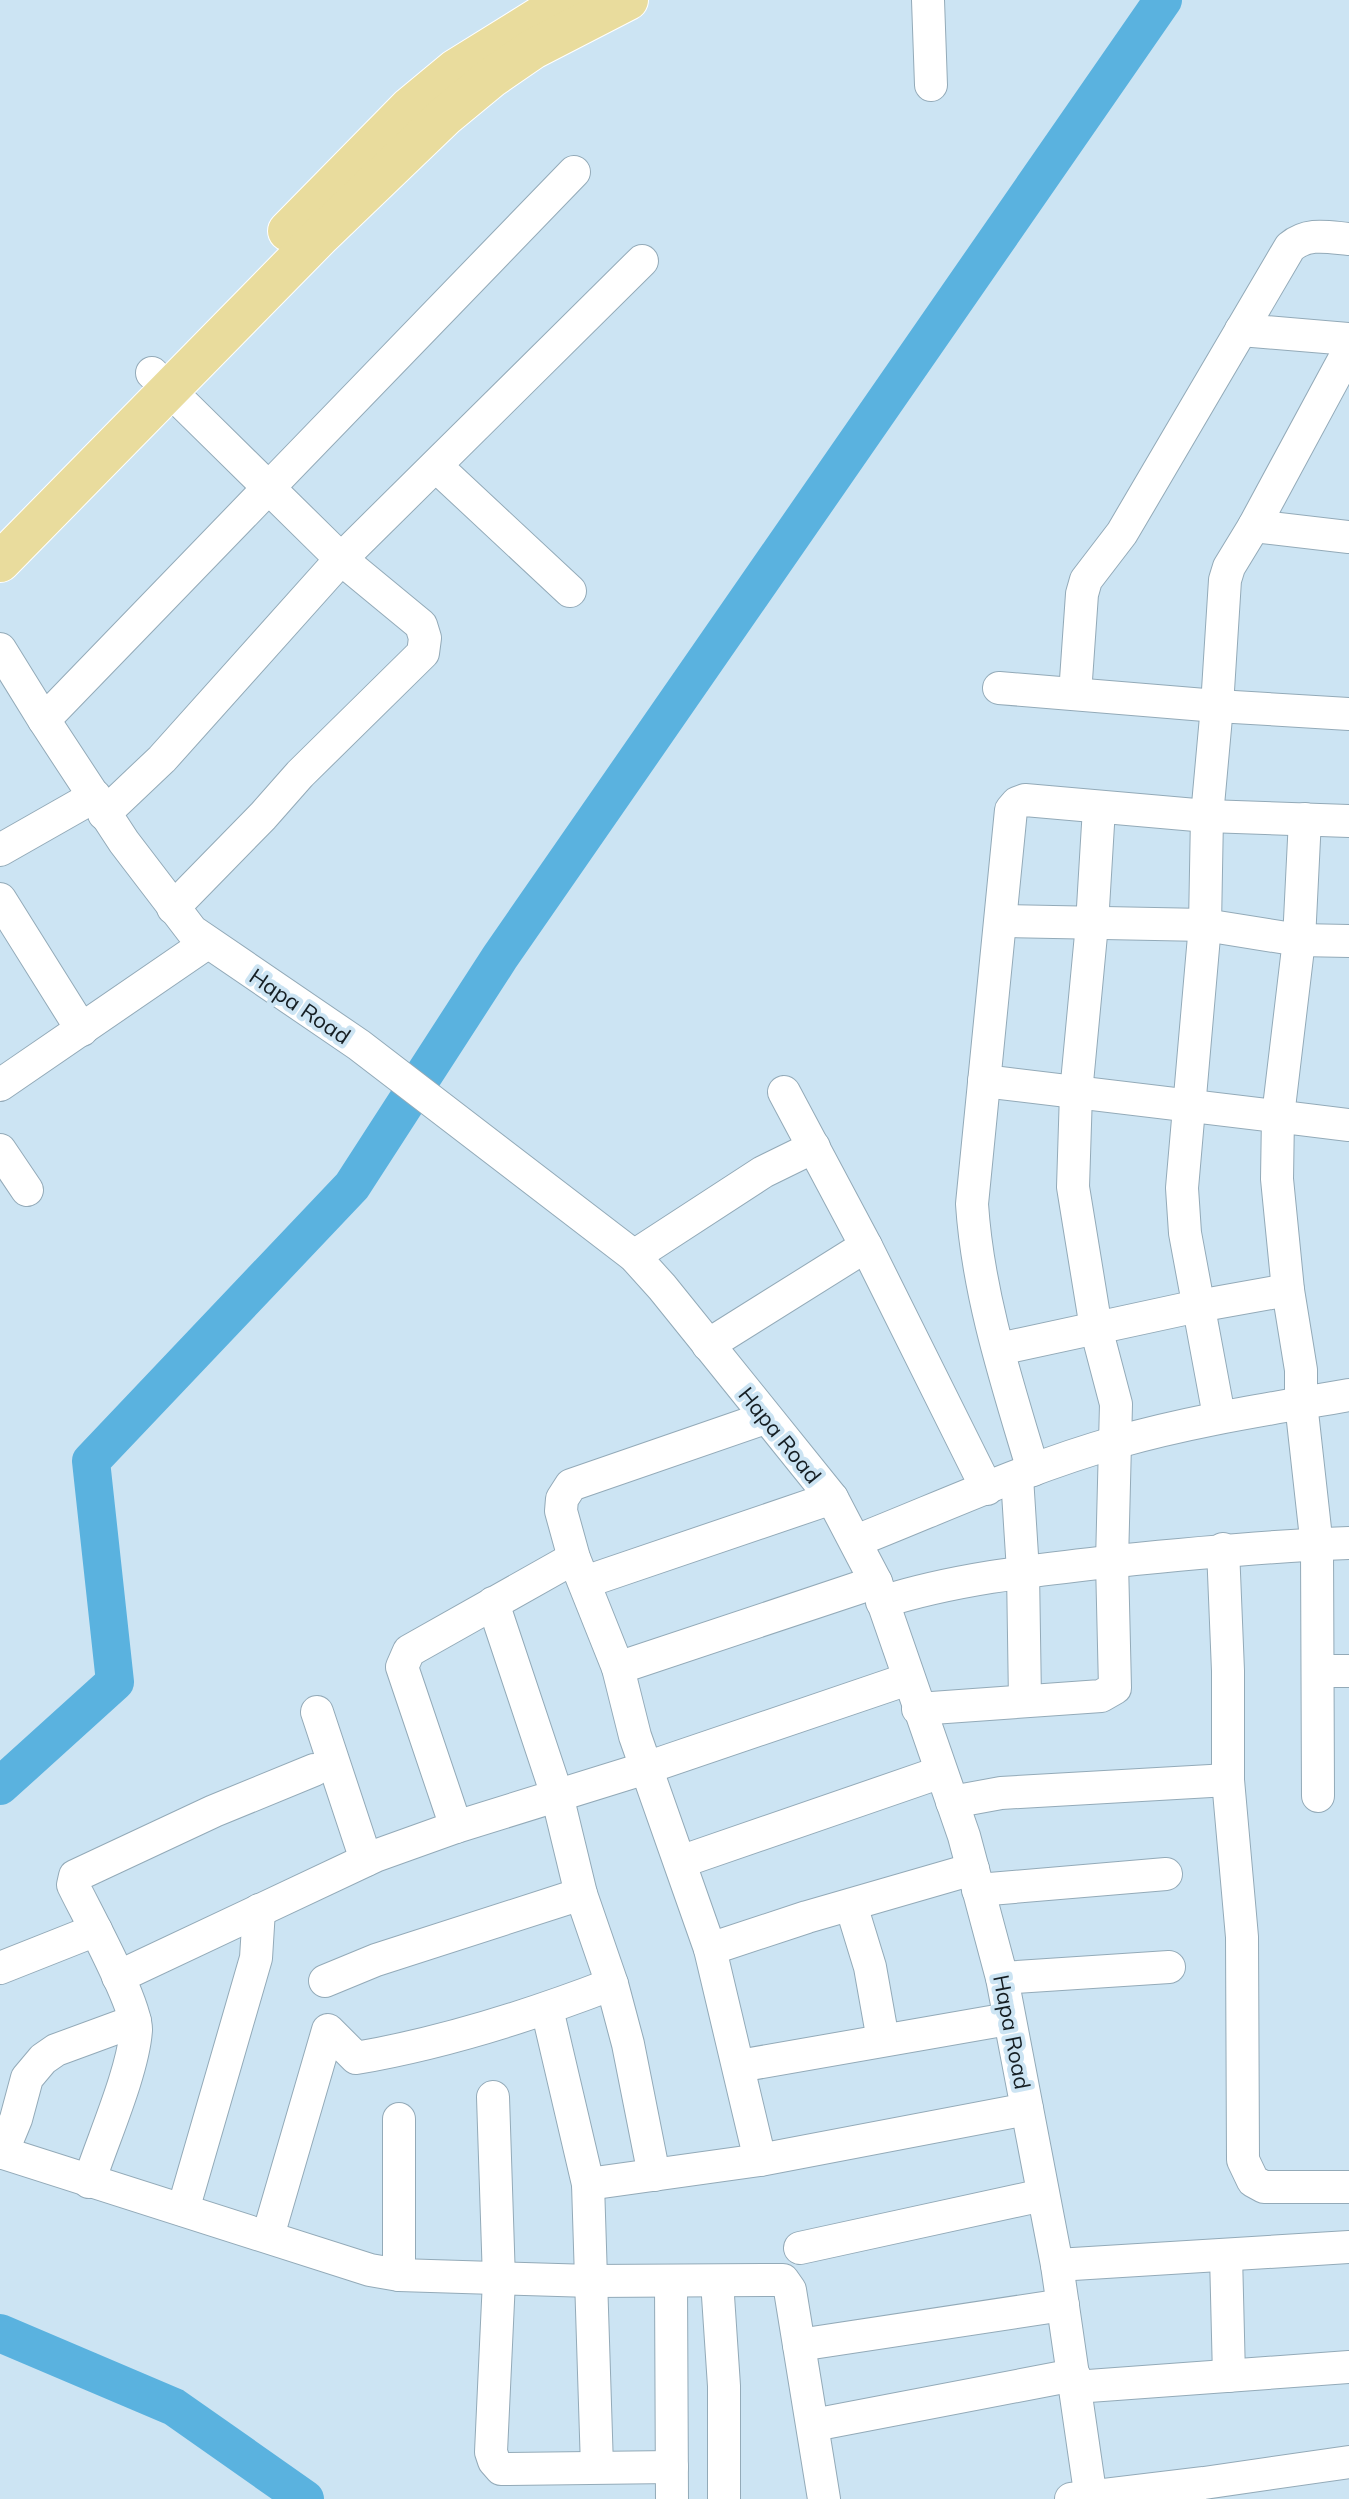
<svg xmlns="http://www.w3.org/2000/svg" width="1349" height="2499" font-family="Mulish,sans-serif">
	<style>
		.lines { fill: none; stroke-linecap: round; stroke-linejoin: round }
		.river { stroke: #5ab2df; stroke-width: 38 }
		.minor-casing { stroke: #93aab8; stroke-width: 34 }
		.major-casing { stroke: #fff; stroke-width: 42 }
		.minor { stroke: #fff; stroke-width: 32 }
		.major { stroke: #e9dc9d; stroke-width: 40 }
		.labels { text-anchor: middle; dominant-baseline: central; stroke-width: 8; stroke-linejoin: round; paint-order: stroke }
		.street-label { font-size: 22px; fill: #151e23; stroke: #cce4f3 }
	</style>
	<rect width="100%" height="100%" fill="#cce4f3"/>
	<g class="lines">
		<g class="river">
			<polyline points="0,1786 115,1682 91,1461 352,1186 500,957 1163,0"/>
			<polyline points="0,2333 174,2407 305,2499"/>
		</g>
		<g class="minor-casing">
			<g id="minor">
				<polyline points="928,0 931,85"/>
				<polyline points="1241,330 1349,339"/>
				<polyline points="152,373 341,559 421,625 425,638 423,653 300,774 263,816 173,908"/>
				<polyline points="436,466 570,591"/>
				<polyline points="1254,526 1349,537"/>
				<polyline points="0,649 44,720 124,842 192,931 359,1045 634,1256 662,1287 832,1498 876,1582 964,1836 1002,1978 1057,2265 1091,2499"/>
				<polyline points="999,688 1217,706 1349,714"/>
				<path d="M1075,694L1082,594L1086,580L1122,533L1290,247C1308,232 1327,237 1349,239"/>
				<polyline points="44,720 574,172"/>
				<polyline points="104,814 162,759 341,559 642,261"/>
				<polyline points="1305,819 1299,940 1278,1116 1277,1179 1288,1290 1301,1370 1301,1403 1317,1547 1318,1796"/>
				<polyline points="0,850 95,796"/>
				<polyline points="0,899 82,1030"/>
				<polyline points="1001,921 1205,925 1299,940 1349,941"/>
				<polyline points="984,1081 1349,1125"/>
				<polyline points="0,1085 207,943"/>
				<polyline points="784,1092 866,1246 987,1489"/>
				<polyline points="0,1150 27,1190"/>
				<polyline points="634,1256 763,1172 814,1147"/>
				<polyline points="708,1345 866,1246"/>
				<polyline points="999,1349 1198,1306 1288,1290"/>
				<polyline points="1219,1416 1185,1233 1182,1188 1205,925 1207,816 1217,706 1225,580 1229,567 1254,526 1349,350"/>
				<path d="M1033,1470C1007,1383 978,1295 972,1204L1011,810L1017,803L1025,800L1207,816L1349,821"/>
				<polyline points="1017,1477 1023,1571 1025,1701"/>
				<path d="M856,1541C942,1507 1028,1467 1117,1442C1195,1420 1269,1409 1349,1395"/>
				<polyline points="1223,1549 1228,1671 1228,1780 1242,1937 1243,2160 1253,2181 1264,2187 1349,2187"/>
				<polyline points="585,1582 832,1498"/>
				<path d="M882,1602C958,1578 1038,1570 1117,1561C1194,1553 1271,1546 1349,1543"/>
				<polyline points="493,1603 557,1795 581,1894 612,1984 628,2044 654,2175"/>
				<polyline points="618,1668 876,1582"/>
				<polyline points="1319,1671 1349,1671"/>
				<polyline points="918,1709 1101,1696 1115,1688 1112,1562 1116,1404 1096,1328 1073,1187 1076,1093 1092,924 1099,808"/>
				<polyline points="317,1712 366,1860"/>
				<polyline points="952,1802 1001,1793 1228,1780"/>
				<polyline points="456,1827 402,1667 409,1651 574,1558"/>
				<polyline points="680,1862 941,1772"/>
				<polyline points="978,1890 1166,1874"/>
				<polyline points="851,1905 870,1967 883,2040"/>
				<polyline points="710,1949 807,1917 973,1869"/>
				<polyline points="0,1968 96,1930"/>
				<polyline points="118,1977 375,1856 456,1827 646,1768 908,1679"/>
				<polyline points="1002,1978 1169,1967"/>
				<polyline points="325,1981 376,1960 581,1894"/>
				<polyline points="547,2009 588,2184 597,2467"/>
				<polyline points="739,2066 1008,2019"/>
				<polyline points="493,2097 499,2280 491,2452 494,2461 501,2469 672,2467"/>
				<polyline points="0,2152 370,2270 399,2275 591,2281 783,2280 790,2290 824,2499"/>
				<polyline points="2,2153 16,2119 27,2078 43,2059 56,2050 135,2021"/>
				<polyline points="760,2160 710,1949 635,1736 618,1668 574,1558 561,1511 562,1499 571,1485 765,1418"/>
				<path d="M89,2182C103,2139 133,2072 136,2030C137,2004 86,1912 73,1885L75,1876L214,1811L314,1770"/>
				<polyline points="588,2184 760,2160 1027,2109"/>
				<polyline points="183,2210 256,1958 259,1910"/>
				<path d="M268,2236L328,2030L356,2058C444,2043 529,2016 612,1984"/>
				<polyline points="800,2248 1043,2195"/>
				<polyline points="1226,2255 1229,2376"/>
				<polyline points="1057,2265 1349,2247"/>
				<polyline points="399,2275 399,2119"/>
				<polyline points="671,2281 672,2499"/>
				<polyline points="717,2281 724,2386 724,2499"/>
				<polyline points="799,2345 1063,2305"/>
				<polyline points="1075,2387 1349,2367"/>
				<polyline points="824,2423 1074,2375"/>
				<polyline points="1071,2499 1204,2483 1349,2462"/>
			</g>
		</g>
		<g class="major-casing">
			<g id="major">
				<polyline points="288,231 409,108 456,69 567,0"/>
				<polyline points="0,562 321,235 445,116 491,78 533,49 628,0"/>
			</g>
		</g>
		<use href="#minor" class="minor"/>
		<use href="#major" class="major"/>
	</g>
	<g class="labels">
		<g class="street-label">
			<text transform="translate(300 1006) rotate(34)">Hapa Road</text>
			<text transform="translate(780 1435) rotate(51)">Hapa Road</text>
			<text transform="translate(1012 2032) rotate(79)">Hapa Road</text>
		</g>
	</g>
</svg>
